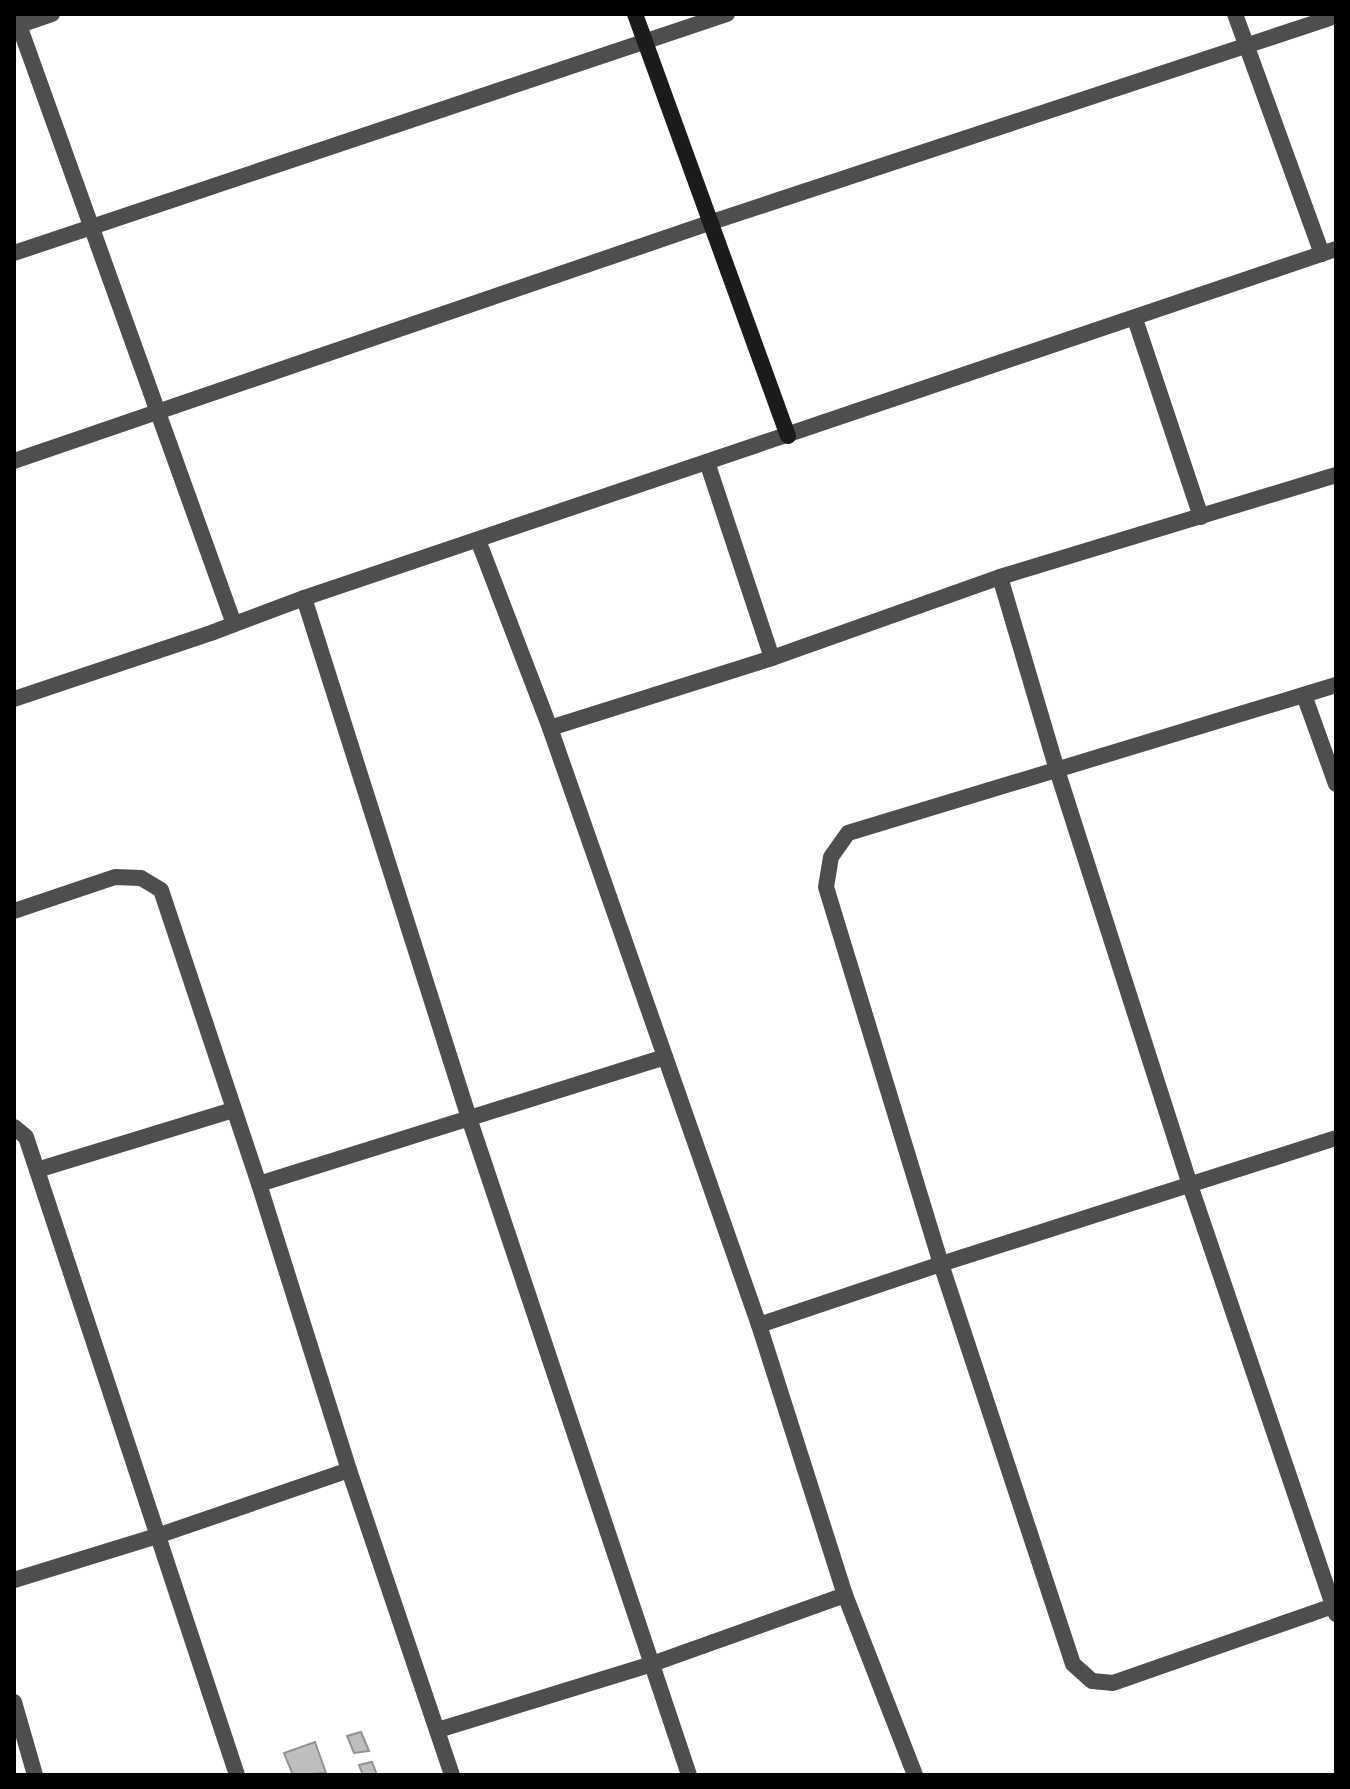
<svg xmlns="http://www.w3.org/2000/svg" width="1350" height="1789" font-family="'Fira Sans Condensed',sans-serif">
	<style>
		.building { fill: #bebebe; stroke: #929292; stroke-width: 2 }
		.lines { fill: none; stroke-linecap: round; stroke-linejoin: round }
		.street { stroke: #4e4e4e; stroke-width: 16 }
		.secondary { stroke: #1b1b1b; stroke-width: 16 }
	</style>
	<rect width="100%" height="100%" fill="#fff"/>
	<g class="building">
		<polygon points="361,1732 369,1751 354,1753 347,1736"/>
		<polygon points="315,1742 326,1773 293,1775 284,1753"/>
		<polygon points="372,1762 377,1775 363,1775 359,1765"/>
	</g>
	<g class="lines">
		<g class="street">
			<polyline points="15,14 234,624"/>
			<polyline points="1235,14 1322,254"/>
			<polyline points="14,27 52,14"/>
			<polyline points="14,253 727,14"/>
			<polyline points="1135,319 1201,517"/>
			<polyline points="14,461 709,223 1336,16"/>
			<polyline points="707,462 772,658"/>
			<polyline points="478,540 550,728 759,1325 845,1595 915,1775"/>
			<polyline points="1000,577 1057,770 1190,1185 1336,1614"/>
			<polyline points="304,598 469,1118 689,1775"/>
			<polyline points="1336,685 848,833 831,857 826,887 941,1264 1073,1664 1092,1681 1113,1683 1336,1605"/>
			<polyline points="1304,695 1336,784"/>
			<polyline points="14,699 211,633 304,598 1336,249"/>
			<polyline points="550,728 772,658 1000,577 1336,475"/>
			<polyline points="14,911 115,877 141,878 161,890 259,1184 349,1470 452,1775"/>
			<polyline points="14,1127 26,1137 237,1775"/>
			<polyline points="37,1170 233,1110"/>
			<polyline points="259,1184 665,1057"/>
			<polyline points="759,1325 941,1264 1336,1138"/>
			<polyline points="14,1580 157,1536 349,1470"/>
			<polyline points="14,1702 35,1775"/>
			<polyline points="438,1730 652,1664 845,1595"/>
		</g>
		<polyline class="secondary" points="635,14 788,436"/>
	</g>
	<rect width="1350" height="1789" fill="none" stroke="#000000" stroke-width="32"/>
</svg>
